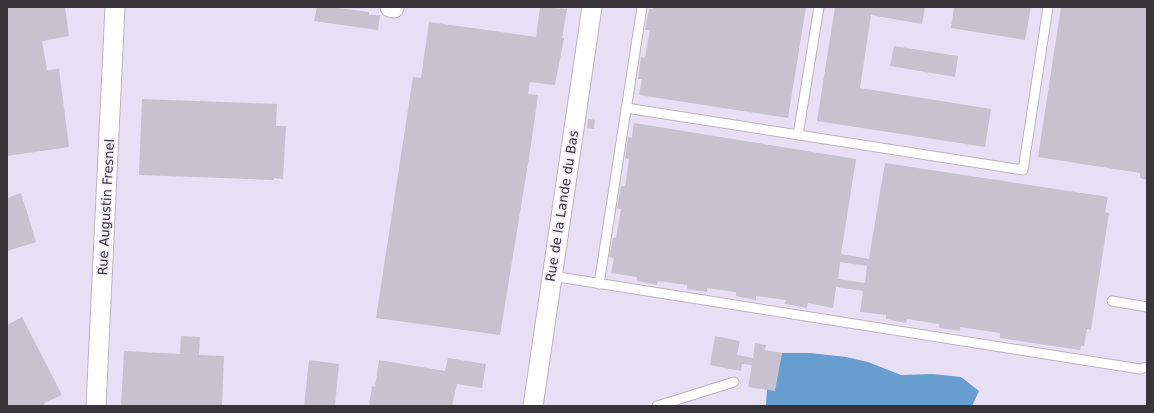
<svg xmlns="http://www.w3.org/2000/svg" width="1154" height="413" font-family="'DejaVu Sans',sans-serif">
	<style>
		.built { fill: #e7dff3 }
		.water { fill: #689ecf }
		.building { fill: #c6c2cf; fill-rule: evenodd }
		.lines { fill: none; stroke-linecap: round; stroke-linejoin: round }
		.lane-casing { stroke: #b9b4c1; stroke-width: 11 }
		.street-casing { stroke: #b9b4c1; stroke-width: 21 }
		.lane { stroke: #fff; stroke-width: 9 }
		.street { stroke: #fff; stroke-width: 19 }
		.labels { text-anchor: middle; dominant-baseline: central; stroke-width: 3; stroke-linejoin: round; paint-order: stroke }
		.street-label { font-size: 13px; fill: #37353a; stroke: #f2edfa }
	</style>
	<rect width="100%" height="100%" fill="#f2edfa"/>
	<rect class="built" x="7" y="7" width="1140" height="399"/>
	<polygon class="water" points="782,353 810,353 846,357 868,362 901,375 933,374 961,377 979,391 972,406 766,406 767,390"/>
	<g class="building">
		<polygon points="7,7 65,7 69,36 42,41 47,70 59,69 69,147 7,156"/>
		<polygon points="317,7 331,7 369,12 369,15 380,15 378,30 314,21"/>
		<polygon points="540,7 567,9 562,38 564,38 555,85 530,82 528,94 538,95 531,145 500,335 376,318 413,77 421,78 429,22 536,37"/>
		<polygon points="654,7 806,7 788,118 639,95 642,79 638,79 641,57 645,58 650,30 645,30 649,9 653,9"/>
		<polygon points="835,7 925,7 922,24 871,15 860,88 991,109 985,147 817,121"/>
		<polygon points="954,7 1031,7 1025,40 951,28"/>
		<polygon points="1061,7 1147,7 1147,180 1140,178 1140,173 1038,157"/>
		<polygon points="894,46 958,56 955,77 890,66"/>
		<polygon points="142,99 277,104 276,126 286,126 283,179 274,178 274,180 139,175"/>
		<polygon points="588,119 595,120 594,129 587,128"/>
		<path d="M634,123L856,159L841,254L869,259L885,163L1108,197L1105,212L1109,213L1091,330L1087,329L1084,346H1081L1080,350L1000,338V333L960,327V331L939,328V324L907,319L906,323L886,319V315L860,312L863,291L836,287L833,308L808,303L807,308L785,304L786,300L756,296V300L736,296V292L707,288V292L687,289V285L658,281L657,285L637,281V277L611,273L614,258L609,257L613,238H616L621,209L617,208L621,186H625L629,159L625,158L628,137L632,138ZM840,262L867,266L865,283L838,279Z"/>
		<polygon points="21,193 36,242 7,251 7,198"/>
		<polygon points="22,317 62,395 44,403 45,406 7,406 7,325"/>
		<polygon points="181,336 200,337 199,355 224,356 222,406 121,406 124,351 180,354"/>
		<polygon points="715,336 740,341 737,355 753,358 755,343 766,345 765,350 782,353 775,391 748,387 752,365 742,364 741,371 710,365"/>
		<polygon points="448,358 486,364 482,388 457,384 452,406 369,406 372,386 375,387 379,360 445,371"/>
		<polygon points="309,360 339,364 335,406 304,406"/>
	</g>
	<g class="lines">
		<g class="lane-casing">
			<g id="lane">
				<polyline points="626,108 1023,170 1048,7"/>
				<polyline points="798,135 819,7"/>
				<polyline points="552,276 1140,369 1147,367"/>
				<polyline points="599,284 642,7"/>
				<polyline points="1112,301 1147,307"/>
				<polyline points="657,406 734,382"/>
			</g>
		</g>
		<g class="street-casing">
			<g id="street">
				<polyline points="390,7 394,8"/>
				<polyline points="96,406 115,7"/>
				<polyline points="533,406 592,7"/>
			</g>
		</g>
		<use href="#lane" class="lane"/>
		<use href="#street" class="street"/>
	</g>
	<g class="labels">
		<g class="street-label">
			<text transform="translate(562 206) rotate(-81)">Rue de la Lande du Bas</text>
			<text transform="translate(106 207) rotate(-87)">Rue Augustin Fresnel</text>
		</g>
	</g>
	<rect width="1154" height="413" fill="none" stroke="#37353a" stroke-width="16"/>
</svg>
